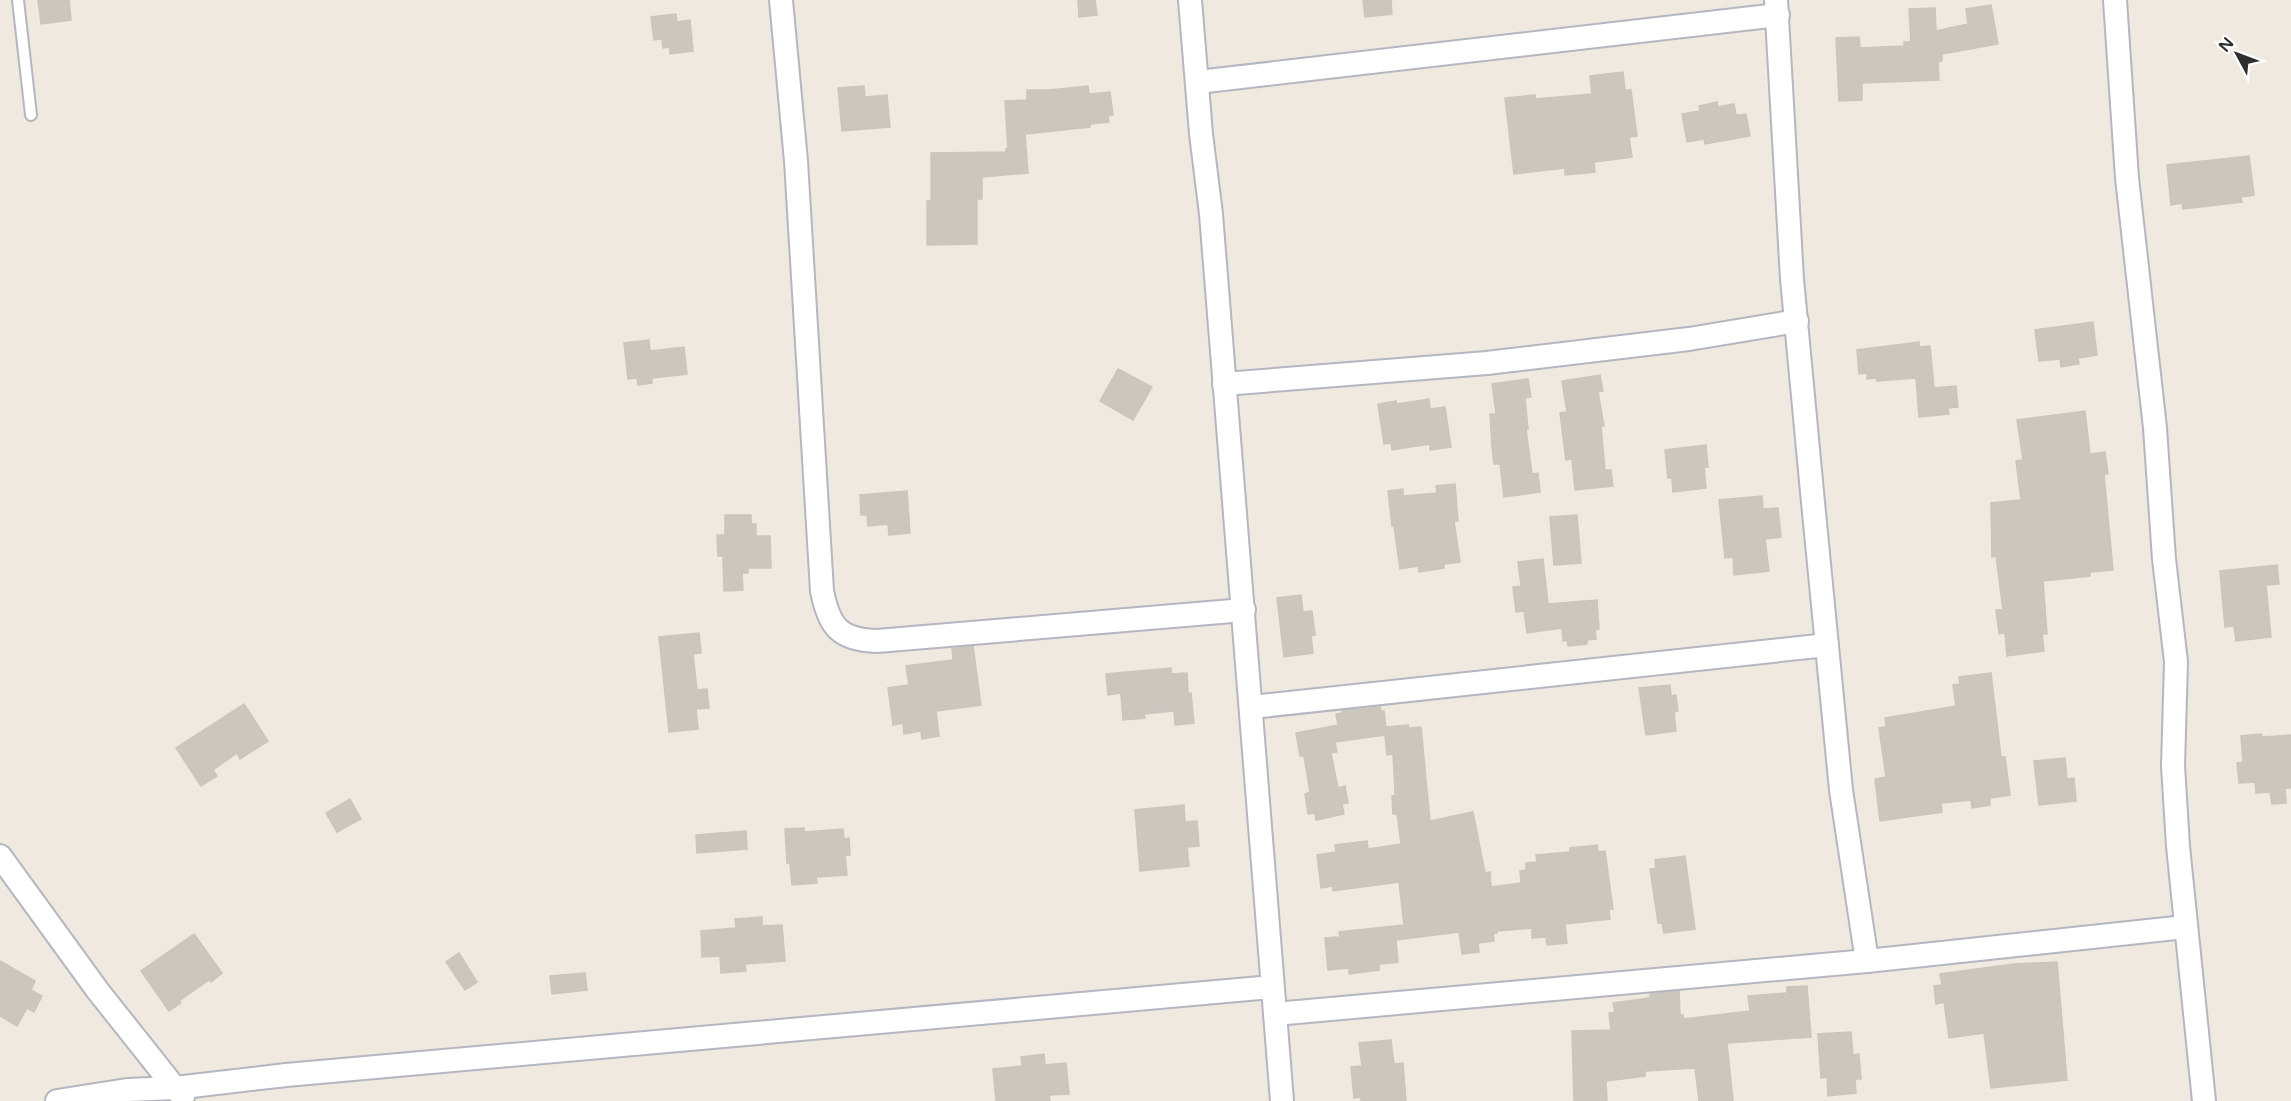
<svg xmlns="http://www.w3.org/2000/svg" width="2291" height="1101" font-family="'Varela Round',sans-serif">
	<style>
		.building { fill: #cbc7be; stroke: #cbc6b9; stroke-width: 1.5 }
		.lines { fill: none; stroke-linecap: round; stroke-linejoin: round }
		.lane-casing { stroke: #b4b6c1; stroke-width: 14 }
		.street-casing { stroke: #b4b6c1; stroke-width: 26 }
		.lane { stroke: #fff; stroke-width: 10 }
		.street { stroke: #fff; stroke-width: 22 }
	</style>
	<rect width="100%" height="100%" fill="#efe9e0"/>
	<g class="building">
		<polygon points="38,0 69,0 71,20 41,24"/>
		<polygon points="1078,0 1095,0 1097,15 1079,17"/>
		<polygon points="1363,0 1391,0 1392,14 1365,17"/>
		<polygon points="1991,5 1998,44 1942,54 1942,61 1938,62 1939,80 1862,83 1862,100 1839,101 1836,38 1859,37 1860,48 1904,46 1904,42 1911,42 1909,9 1935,8 1936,31 1968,24 1966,9"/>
		<polygon points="676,14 677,22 690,20 693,51 670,54 670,47 663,48 662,39 654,40 651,17"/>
		<polygon points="1623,72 1625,90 1631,90 1637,136 1629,137 1632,157 1594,162 1595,172 1565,175 1565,168 1514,174 1505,98 1535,95 1535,99 1592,94 1590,76"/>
		<polygon points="864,86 865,97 887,95 890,127 842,131 838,88"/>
		<polygon points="1088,86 1089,94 1110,92 1113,115 1108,116 1109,122 1090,124 1090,127 1025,134 1028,173 982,177 982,199 977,199 977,244 927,245 927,201 931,201 931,153 1006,152 1006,149 1008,149 1005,101 1027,100 1027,90 1049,90"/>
		<polygon points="1717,102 1718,107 1734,104 1736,115 1746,114 1750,136 1705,144 1704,139 1687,142 1682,114 1700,111 1699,106"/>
		<polygon points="2249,156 2254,195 2241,197 2242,202 2183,209 2182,203 2171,205 2167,165"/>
		<polygon points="2093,322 2097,355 2078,358 2079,364 2061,367 2060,359 2039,361 2035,330"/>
		<polygon points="649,340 650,351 684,347 687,374 652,378 652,383 638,385 637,378 628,379 624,343"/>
		<polygon points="1919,342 1919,347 1930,346 1934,388 1956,386 1958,407 1948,408 1949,414 1919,417 1916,378 1877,381 1876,378 1867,379 1867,373 1859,374 1857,350"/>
		<polygon points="1118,369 1152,387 1133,420 1100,401"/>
		<polygon points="1600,375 1603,391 1598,392 1604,426 1601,426 1605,470 1611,470 1613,486 1575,490 1572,459 1566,460 1560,413 1567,412 1562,381"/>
		<polygon points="1528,379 1531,397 1525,398 1528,429 1526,429 1532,474 1538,473 1540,492 1504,497 1500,464 1494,464 1492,447 1490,414 1496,414 1492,384"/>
		<polygon points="1429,399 1430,409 1445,407 1451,447 1430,450 1430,444 1392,450 1391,443 1384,444 1378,404 1396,401 1397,404"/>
		<polygon points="2085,411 2090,454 2105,452 2108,474 2104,474 2113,570 2090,572 2090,576 2043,581 2047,634 2042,634 2044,651 2007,656 2005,633 1999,634 1996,610 2003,610 1996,556 1992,557 1991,503 2021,500 2016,461 2023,460 2017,420"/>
		<polygon points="1706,445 1708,467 1704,467 1706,488 1673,492 1672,478 1668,478 1665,450"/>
		<polygon points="1455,484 1458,521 1454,521 1460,562 1444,564 1444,568 1419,572 1418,566 1400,569 1394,526 1392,526 1388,491 1403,489 1403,496 1437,493 1436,486"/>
		<polygon points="907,491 910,533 889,535 888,524 868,526 867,515 861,515 860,495"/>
		<polygon points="1762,496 1763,509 1778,508 1781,537 1765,539 1769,571 1734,575 1733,557 1725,558 1719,500"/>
		<polygon points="725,515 751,515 751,524 756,524 756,536 770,536 771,568 748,568 748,573 742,573 743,590 724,591 723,556 718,556 717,535 725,535"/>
		<polygon points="1577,515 1581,563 1554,565 1550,517"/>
		<polygon points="1543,559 1548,604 1597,600 1599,629 1595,630 1596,639 1587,640 1587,644 1568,646 1567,640 1563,641 1562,628 1527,633 1524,611 1516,612 1513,587 1521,586 1518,562"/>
		<polygon points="2277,565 2279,584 2266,585 2271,637 2236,641 2234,626 2225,627 2220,571"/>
		<polygon points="1301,595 1303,612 1312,611 1315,635 1311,635 1313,653 1284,657 1277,598"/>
		<polygon points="699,633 701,653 693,654 697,690 707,689 709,708 696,709 698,729 669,732 659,637"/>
		<polygon points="973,646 981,705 936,711 939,736 922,739 921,731 904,734 903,723 893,725 888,688 909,685 906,666 953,660 952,649"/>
		<polygon points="1171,668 1172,674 1187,673 1188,694 1191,693 1194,723 1175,725 1174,711 1144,714 1145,718 1123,720 1121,693 1108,695 1106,674"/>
		<polygon points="1991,673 2001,757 2005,757 2010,795 1990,798 1990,805 1972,808 1971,800 1941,803 1942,812 1880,821 1875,779 1886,777 1879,728 1886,727 1885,718 1956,706 1953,685 1960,684 1959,677"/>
		<polygon points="1670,685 1671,696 1676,695 1678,711 1674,712 1676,731 1646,735 1639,688"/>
		<polygon points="244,704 268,741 240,759 237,753 213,770 217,776 201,786 176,748"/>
		<polygon points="1380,707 1381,711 1384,711 1386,727 1408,725 1409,728 1421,727 1430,821 1473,812 1485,873 1490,872 1491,887 1521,883 1520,871 1526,870 1526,863 1537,862 1536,855 1570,852 1570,848 1597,845 1598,852 1605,851 1613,909 1609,909 1610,919 1565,924 1567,943 1547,945 1546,937 1532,938 1532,928 1497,931 1497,933 1493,934 1494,941 1478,943 1479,952 1462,954 1459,932 1396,940 1398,962 1379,964 1379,970 1349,974 1349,968 1328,970 1325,938 1340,937 1339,932 1404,925 1399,882 1333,891 1333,886 1321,888 1317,855 1336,852 1335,845 1367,841 1368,849 1401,844 1397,814 1393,814 1392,796 1395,796 1395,789 1393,754 1387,755 1385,735 1335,742 1337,752 1331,753 1338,788 1345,786 1348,803 1342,804 1344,814 1316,820 1315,813 1308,814 1305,794 1310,792 1304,756 1300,756 1296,733 1338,725 1336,714 1342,713 1342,711"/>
		<polygon points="2261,734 2262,737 2291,735 2291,788 2285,788 2286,803 2272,804 2270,792 2256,793 2255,782 2239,783 2237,763 2243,762 2241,736"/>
		<polygon points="2065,758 2067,779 2074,778 2076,801 2039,805 2034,761"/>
		<polygon points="350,799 361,819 337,832 326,813"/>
		<polygon points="1184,805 1185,822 1197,821 1199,846 1187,847 1189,866 1140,871 1135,810"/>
		<polygon points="804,828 804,832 843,829 844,839 849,838 850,855 845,855 847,875 816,877 817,883 792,885 790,863 787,863 785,829"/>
		<polygon points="746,831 747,849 697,853 696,835"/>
		<polygon points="1685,856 1695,929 1664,933 1662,923 1658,923 1650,869 1656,868 1655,860"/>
		<polygon points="762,917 762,926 782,925 785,961 745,964 746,971 721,973 720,956 702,957 701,931 736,928 735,919"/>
		<polygon points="194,934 222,973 211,982 209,980 179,1001 181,1003 169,1011 141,971"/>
		<polygon points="459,953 477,982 465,990 446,962"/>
		<polygon points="0,961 35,981 31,990 42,996 34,1012 27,1008 17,1026 0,1016"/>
		<polygon points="2057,962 2067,1080 1991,1088 1984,1033 1949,1038 1944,1002 1936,1004 1934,986 1942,985 1940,974 2014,964"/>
		<polygon points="585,973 587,990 552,994 550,976"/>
		<polygon points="1807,986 1811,1037 1727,1043 1733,1101 1699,1101 1695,1068 1645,1071 1645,1076 1606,1081 1607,1101 1574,1101 1572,1031 1611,1030 1609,1013 1615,1012 1613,1003 1650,998 1650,994 1679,991 1680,1015 1683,1015 1683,1019 1750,1011 1748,996 1787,993 1787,987"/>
		<polygon points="1851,1032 1853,1055 1859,1054 1861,1079 1855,1079 1856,1093 1828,1096 1827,1077 1821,1078 1818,1034"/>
		<polygon points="1391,1040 1394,1064 1403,1063 1406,1101 1361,1101 1361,1097 1354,1098 1351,1067 1362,1066 1359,1043"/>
		<polygon points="1044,1054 1045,1065 1066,1063 1069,1094 1049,1095 1050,1101 996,1101 993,1069 1022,1066 1021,1057"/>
	</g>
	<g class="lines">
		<g class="lane-casing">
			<polyline id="lane" points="18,0 31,115"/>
		</g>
		<g class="street-casing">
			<g id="street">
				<path d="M781,0L796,161L822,591C829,626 839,640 877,641L1244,610"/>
				<polyline points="1190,0 1201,134 1211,214 1282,1101"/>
				<polyline points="1776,0 1792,279 1812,492 1841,790 1867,961"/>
				<polyline points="2115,0 2127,178 2155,428 2164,559 2176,662 2173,766 2178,846 2204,1101"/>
				<polyline points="1198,82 1778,15"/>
				<polyline points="1224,384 1487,363 1689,339 1797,321"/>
				<polyline points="1252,707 1827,645"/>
				<polyline points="0,856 98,991 175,1088 286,1075 1272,987"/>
				<polyline points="1275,1014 1867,961 2185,927"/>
				<polyline points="57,1101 127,1090 175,1088 183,1097"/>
			</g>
		</g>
		<use href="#lane" class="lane"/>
		<use href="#street" class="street"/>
	</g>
	<g transform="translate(2237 54) rotate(311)" stroke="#ffffff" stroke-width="4.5" paint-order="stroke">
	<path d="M0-4.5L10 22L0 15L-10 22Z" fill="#2e2e2e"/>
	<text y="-9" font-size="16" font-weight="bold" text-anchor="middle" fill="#2e2e2e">N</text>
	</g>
</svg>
